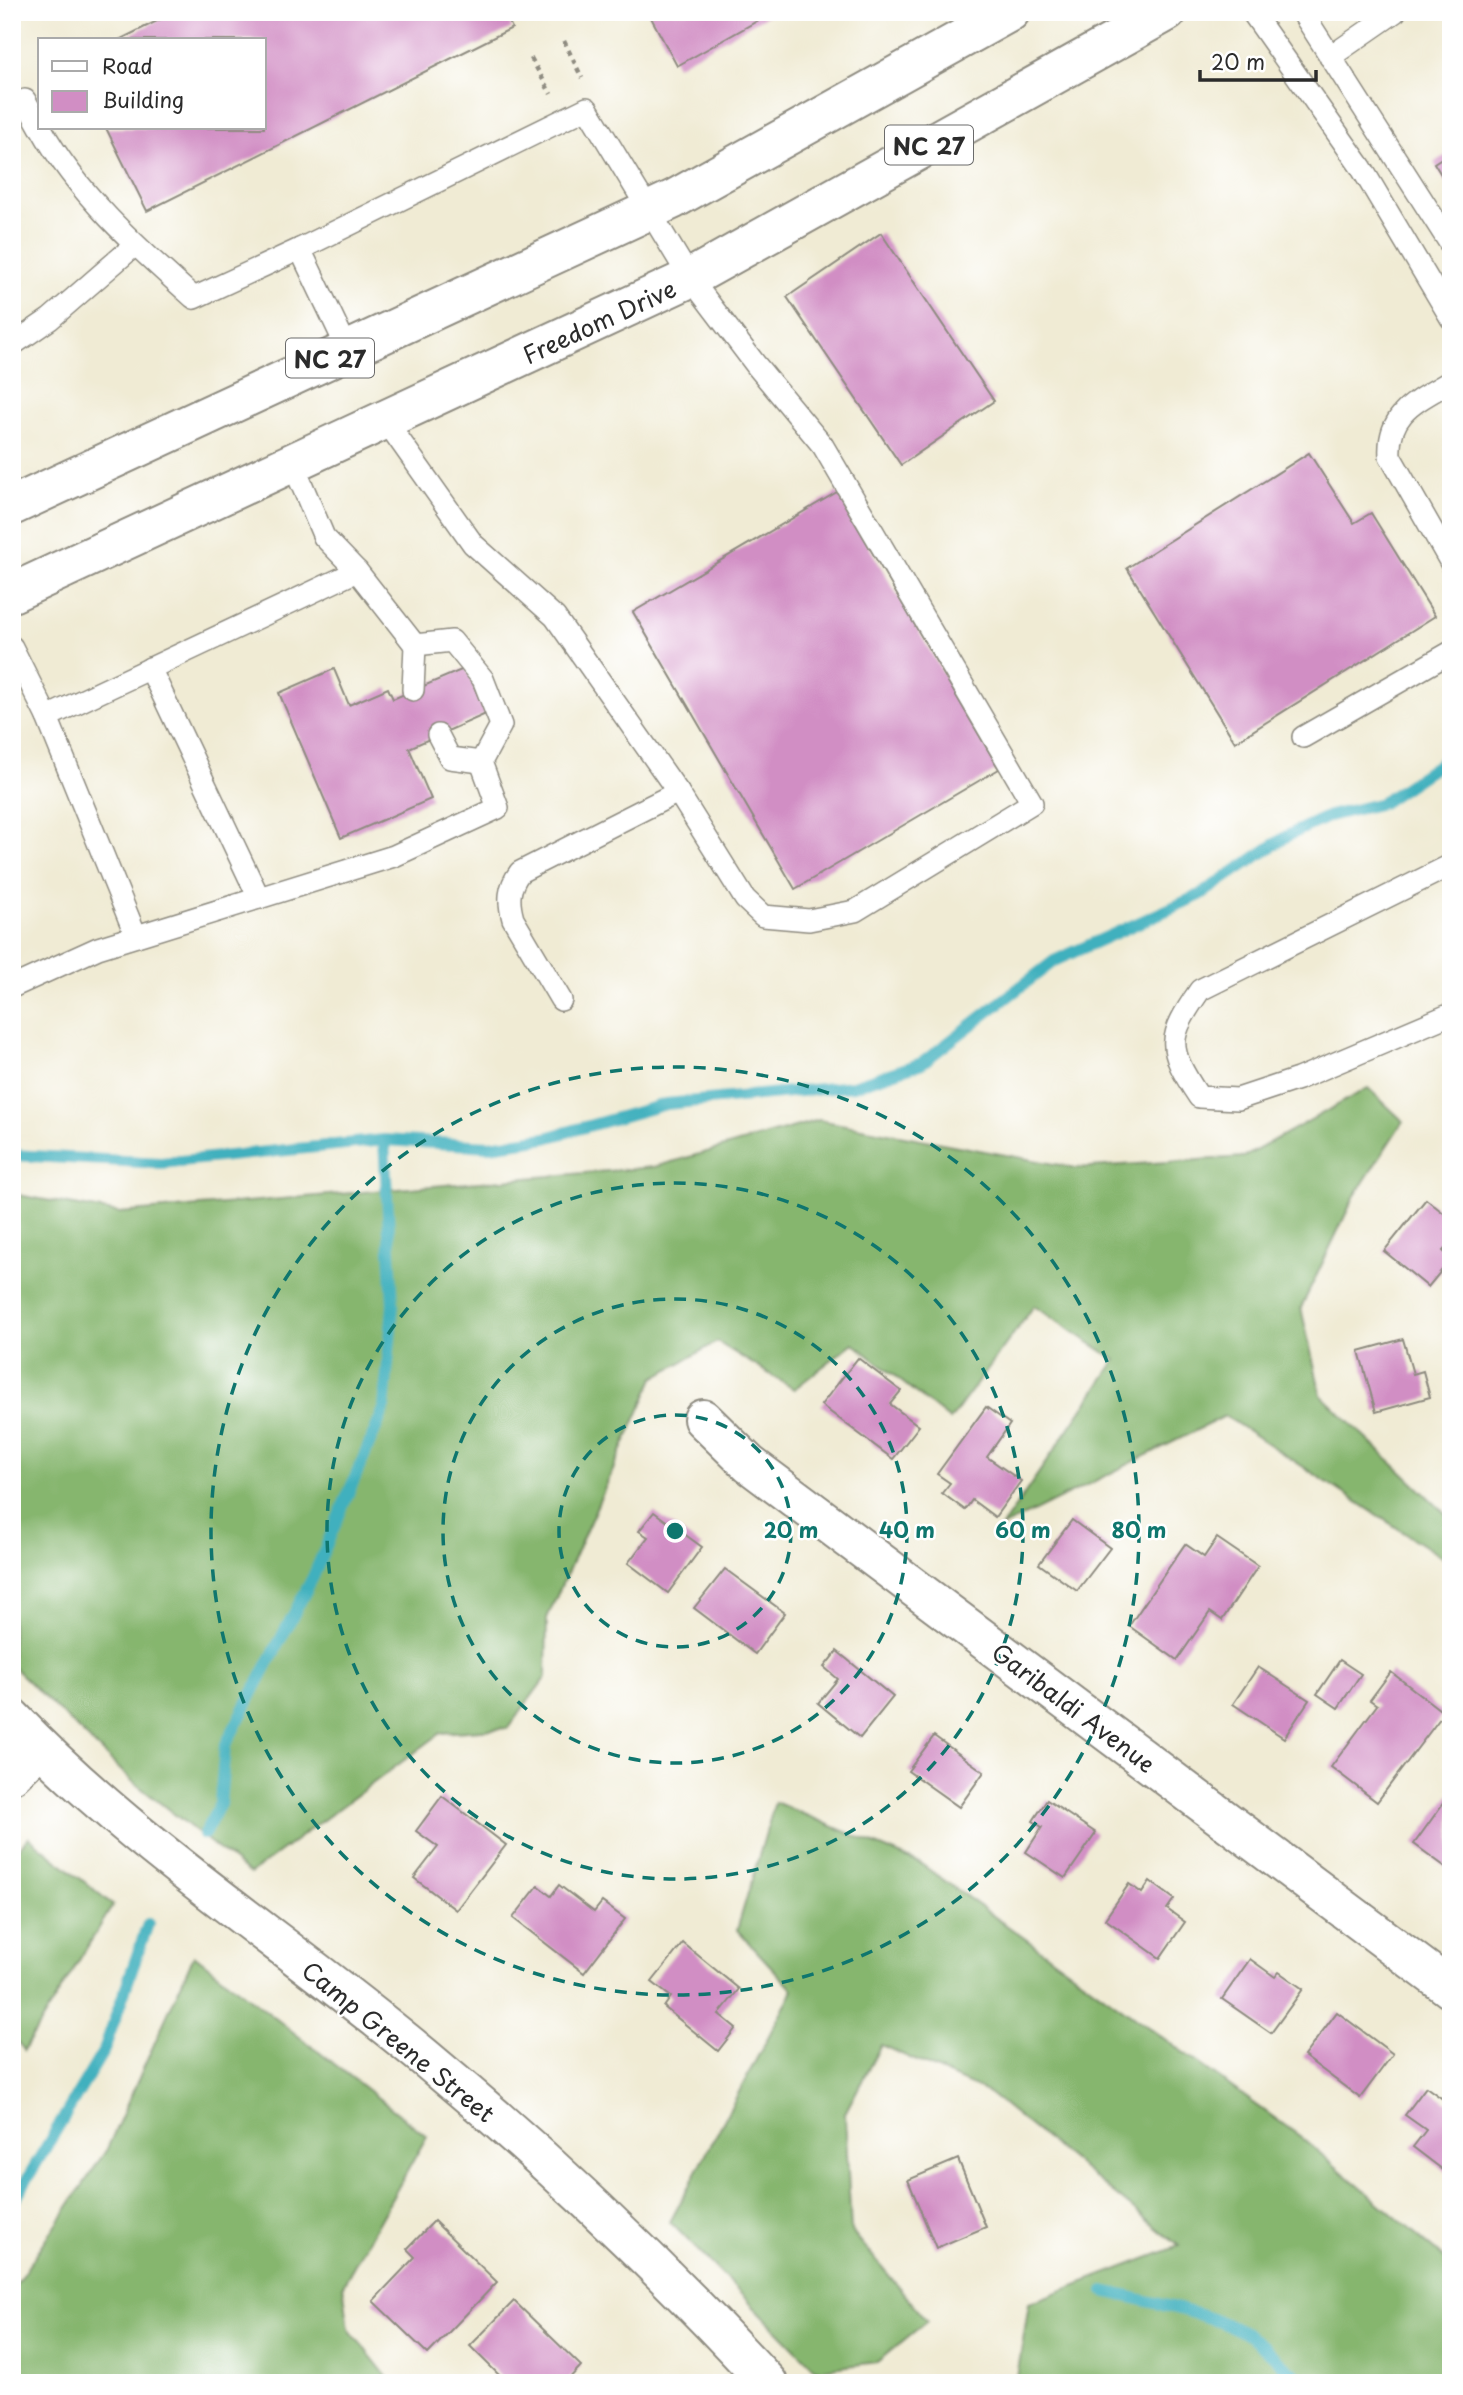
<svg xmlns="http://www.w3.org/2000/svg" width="1463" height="2395" font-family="'Playpen Sans',sans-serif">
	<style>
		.forest { fill: #86b66e; stroke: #58704c; stroke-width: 2 }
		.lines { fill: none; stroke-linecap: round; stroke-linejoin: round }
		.stream { stroke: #41b0be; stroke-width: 12 }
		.building { fill: #d18ec4 }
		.lane-casing { stroke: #8e8b80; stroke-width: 24 }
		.street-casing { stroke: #8e8b80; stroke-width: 42 }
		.primary-casing { stroke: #8e8b80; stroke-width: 42 }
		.path { stroke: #8e8b80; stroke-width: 4.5; stroke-dasharray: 5 5; stroke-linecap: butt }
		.lane { stroke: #fff; stroke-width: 21 }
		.street { stroke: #fff; stroke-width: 38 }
		.primary { stroke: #fff; stroke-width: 38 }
		.ring { fill: none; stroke: #0f766e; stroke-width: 3.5; stroke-dasharray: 12 9 }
		.labels { text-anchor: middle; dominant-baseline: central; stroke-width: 5; stroke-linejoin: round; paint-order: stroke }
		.shield { fill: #fff; stroke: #6b6b6b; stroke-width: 2 }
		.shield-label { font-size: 23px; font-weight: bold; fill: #2b2b2b }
		.street-label { font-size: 24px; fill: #2b2b2b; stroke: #fff }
		.centre { fill: #0f766e; stroke: #fff; stroke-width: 3.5 }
		.ring-label { font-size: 21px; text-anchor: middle; font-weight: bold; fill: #0f766e; stroke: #fff; stroke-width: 5; stroke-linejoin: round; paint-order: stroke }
	</style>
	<rect width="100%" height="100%" fill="#fff"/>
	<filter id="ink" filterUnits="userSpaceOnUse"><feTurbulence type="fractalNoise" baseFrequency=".0143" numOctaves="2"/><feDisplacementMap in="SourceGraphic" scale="14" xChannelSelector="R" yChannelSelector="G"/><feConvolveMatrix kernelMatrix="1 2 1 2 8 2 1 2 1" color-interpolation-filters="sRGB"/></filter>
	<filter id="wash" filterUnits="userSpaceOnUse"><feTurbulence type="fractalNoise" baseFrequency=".00686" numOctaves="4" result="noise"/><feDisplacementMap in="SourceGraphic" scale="28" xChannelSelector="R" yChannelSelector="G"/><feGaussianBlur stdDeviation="1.57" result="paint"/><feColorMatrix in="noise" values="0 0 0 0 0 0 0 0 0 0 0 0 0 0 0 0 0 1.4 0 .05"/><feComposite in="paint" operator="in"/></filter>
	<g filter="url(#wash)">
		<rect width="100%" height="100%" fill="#f0ebd4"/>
		<g class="forest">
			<polygon points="1368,1088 1403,1121 1354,1197 1301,1308 1321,1395 1451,1519 1451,1563 1225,1416 1001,1528 1116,1360 1034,1306 950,1420 853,1343 794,1389 717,1342 654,1378 547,1618 546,1677 508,1728 441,1733 250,1874 131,1780 12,1666 12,1194 119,1213 654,1167 819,1120 1076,1168 1244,1157"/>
			<polygon points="775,1802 921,1864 1301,2137 1451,2264 1451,2383 1016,2383 1029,2303 1179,2246 989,2093 881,2045 845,2113 851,2230 927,2321 877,2362 816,2370 670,2222 793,1990 737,1930"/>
			<polygon points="29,1837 113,1905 24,2050 12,2035 12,1855"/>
			<polygon points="194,1955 427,2136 343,2285 349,2329 392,2383 12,2383 12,2290 107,2149"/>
		</g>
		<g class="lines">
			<g class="stream">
				<polyline points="12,1155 161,1163 384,1140 489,1146 546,1138 666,1104 853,1086 922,1063 1054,961 1200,895 1287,836 1329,816 1382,803 1451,756"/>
				<polyline points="204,1834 220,1804 225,1746 313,1577 384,1409 393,1305 384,1140"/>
				<polyline points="12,2204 104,2050 148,1924"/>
				<path d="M1104,2291C1145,2301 1225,2316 1257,2341C1274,2355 1287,2371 1306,2383"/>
			</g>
		</g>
		<g id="blocks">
			<g class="building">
				<polygon points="175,12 504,12 512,28 147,211 106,128 264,128 264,40 119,40"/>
				<polygon points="648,12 773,12 677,66"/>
				<polygon points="1451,152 1451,191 1434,163"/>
				<polygon points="881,233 994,401 901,465 787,297"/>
				<polygon points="1309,453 1354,523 1371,513 1435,616 1235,742 1127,568"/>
				<polygon points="837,492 999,769 795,889 633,612"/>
				<polygon points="466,668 486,714 409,748 431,799 341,838 279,693 334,669 349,705 388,688 393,699"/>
				<polygon points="1426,1199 1451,1219 1451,1242 1443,1251 1451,1259 1428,1287 1384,1251"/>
				<polygon points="1403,1339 1413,1374 1423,1371 1430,1397 1376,1412 1359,1351"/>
				<polygon points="858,1358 901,1391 890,1404 919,1426 893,1459 821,1405"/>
				<polygon points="986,1407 1010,1424 987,1457 1021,1481 995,1517 972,1500 965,1510 942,1493 950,1483 937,1474"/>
				<polygon points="654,1512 702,1547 668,1593 628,1563 648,1537 639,1531"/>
				<polygon points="1072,1520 1110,1548 1077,1591 1039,1564"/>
				<polygon points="1217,1538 1258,1566 1222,1620 1210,1612 1177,1660 1129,1626 1185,1544 1204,1557"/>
				<polygon points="725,1569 785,1613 755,1654 694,1608"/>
				<polygon points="837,1651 893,1697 860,1738 818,1703 838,1679 824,1667"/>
				<polygon points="1340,1660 1361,1674 1338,1708 1317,1694"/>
				<polygon points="1258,1667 1309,1700 1284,1738 1233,1704"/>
				<polygon points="1391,1672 1444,1713 1377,1802 1331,1767 1377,1705 1370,1700"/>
				<polygon points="934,1736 984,1772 959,1807 908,1771"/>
				<polygon points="1449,1795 1451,1797 1451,1871 1414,1844"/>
				<polygon points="442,1796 506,1845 456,1910 414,1878 438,1847 416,1831"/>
				<polygon points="1047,1800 1096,1833 1065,1878 1026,1852 1042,1827 1033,1821"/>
				<polygon points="1150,1881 1174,1899 1167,1909 1185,1922 1160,1958 1105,1919 1129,1884 1142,1893"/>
				<polygon points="559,1885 594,1912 602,1902 625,1919 584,1973 513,1918 538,1886 551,1896"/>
				<polygon points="683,1943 739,1989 719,2014 736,2028 718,2051 664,2007 671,1997 652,1982"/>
				<polygon points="1250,1959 1275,1977 1279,1972 1303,1989 1271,2033 1222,1999"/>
				<polygon points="1337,2012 1393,2054 1360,2098 1304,2056"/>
				<polygon points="1426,2087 1451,2105 1451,2176 1413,2147 1426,2130 1405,2115"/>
				<polygon points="958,2159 986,2227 936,2248 908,2180"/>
				<polygon points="434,2221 497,2282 428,2354 373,2301 415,2257 407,2249"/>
				<polygon points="514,2301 581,2366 565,2383 507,2383 470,2346"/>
			</g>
		</g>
	</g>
	<g filter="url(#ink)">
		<use href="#blocks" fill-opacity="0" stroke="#8e8b80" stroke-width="2"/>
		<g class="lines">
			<g class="lane-casing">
				<g id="lane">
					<polyline points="1252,12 1361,167 1451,318"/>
					<polyline points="1302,12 1451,245"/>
					<polyline points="1330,57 1395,12"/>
					<polyline points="25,100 40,127"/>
					<path d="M41,128C78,195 137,247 194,298L300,249"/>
					<polyline points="12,345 50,319 135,245"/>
					<polyline points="348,350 300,249 587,108 690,278 756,365 823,446 1032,803 855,911 809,920 763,916 745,899 678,792 555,617 473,544 386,421"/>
					<path d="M1451,381C1418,401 1387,412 1390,456L1451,563"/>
					<polyline points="12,647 47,717"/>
					<polyline points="150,668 259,898"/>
					<polyline points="413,690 415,645"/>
					<polyline points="438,735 450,758 481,762"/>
					<polyline points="1303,737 1451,652"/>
					<path d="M1451,865L1200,990C1167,1038 1166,1047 1199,1097L1238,1099L1298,1079L1451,1014"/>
					<polyline points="136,936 47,717 357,571"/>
					<polyline points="12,987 98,948 394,856 498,808 481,762 501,725 483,679 452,641 415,645 357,571 324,537 293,464"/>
					<path d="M561,1000L513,919C508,901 508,888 520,872L678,792"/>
				</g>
			</g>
			<g class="street-casing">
				<g id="street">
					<polyline points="703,1419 749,1464 1451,1989"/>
					<path d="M12,1718C137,1849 292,1946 430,2062C549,2161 663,2269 768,2383"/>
					<polyline points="12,1774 40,1747"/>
				</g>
			</g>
			<g class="primary-casing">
				<g id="primary">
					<polyline points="12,506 674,199 1010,12"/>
					<polyline points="12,593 690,278 1167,12"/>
				</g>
			</g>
			<g class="path">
				<polyline points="564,41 582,78"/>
				<polyline points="531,58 551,94"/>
			</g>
			<use href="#lane" class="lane"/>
			<use href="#street" class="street"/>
			<use href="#primary" class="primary"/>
		</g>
	</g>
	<g class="ring">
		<circle cx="675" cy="1531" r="116"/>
		<circle cx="675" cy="1531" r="232"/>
		<circle cx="675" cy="1531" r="348"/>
		<circle cx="675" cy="1531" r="464"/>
	</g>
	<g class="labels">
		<g class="shield">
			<rect x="885" y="125.5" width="88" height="39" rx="5"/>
			<rect x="286" y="338.5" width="88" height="39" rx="5"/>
		</g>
		<g class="shield-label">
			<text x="929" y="145">NC 27</text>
			<text x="330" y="358">NC 27</text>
		</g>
		<g class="street-label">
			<text transform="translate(599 321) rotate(-25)">Freedom Drive</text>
			<text transform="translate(1074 1707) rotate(37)">Garibaldi Avenue</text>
			<text transform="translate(399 2041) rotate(39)">Camp Greene Street</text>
		</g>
	</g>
	<circle cx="675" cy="1531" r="10" class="centre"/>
	<g class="ring-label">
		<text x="791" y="1538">20 m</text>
		<text x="907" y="1538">40 m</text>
		<text x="1023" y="1538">60 m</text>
		<text x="1139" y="1538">80 m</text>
	</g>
	<rect width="1463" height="2395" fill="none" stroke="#fff" stroke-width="42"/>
	<rect x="38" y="38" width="228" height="91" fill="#ffffff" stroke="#aaaaaa" stroke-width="2"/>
	<rect x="52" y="61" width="35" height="10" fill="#ffffff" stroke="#aaaaaa" stroke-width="2"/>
	<text x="102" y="74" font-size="21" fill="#2b2b2b">Road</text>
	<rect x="52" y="91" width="35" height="21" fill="#d18ec4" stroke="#aaaaaa" stroke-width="2"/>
	<text x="102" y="108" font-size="21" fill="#2b2b2b">Building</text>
	<path d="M1200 70v10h116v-10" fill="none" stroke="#2b2b2b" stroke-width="3.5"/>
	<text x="1211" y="70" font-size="21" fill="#2b2b2b" stroke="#ffffff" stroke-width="5" paint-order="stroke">20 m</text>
</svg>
